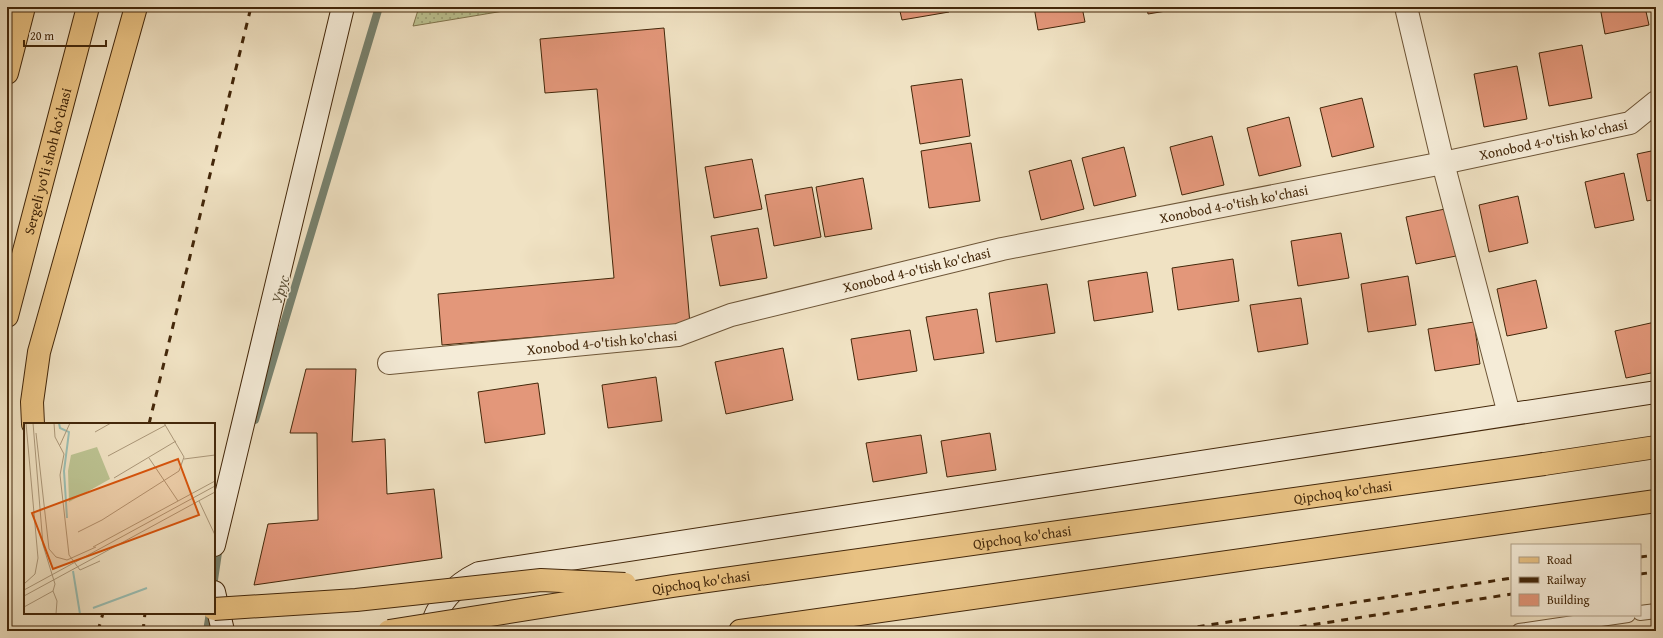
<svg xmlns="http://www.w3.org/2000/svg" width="1663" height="638" font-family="'Gentium Book Plus',serif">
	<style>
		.grass { fill: url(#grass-dots); stroke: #80754e }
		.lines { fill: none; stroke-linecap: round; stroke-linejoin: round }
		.stream { stroke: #77826f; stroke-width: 8 }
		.building { fill: #e3977a; stroke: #43270a }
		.lane-casing { stroke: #6e5638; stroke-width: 16 }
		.street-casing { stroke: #6e5638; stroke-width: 24 }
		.secondary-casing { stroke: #43270a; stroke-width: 24 }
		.primary-casing { stroke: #43270a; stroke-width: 24 }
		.lane { stroke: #f5ecd8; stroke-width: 14 }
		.street { stroke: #f5ecd8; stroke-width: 22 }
		.secondary { stroke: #f5ecd8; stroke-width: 22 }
		.primary { stroke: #e8c182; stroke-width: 22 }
		.rail { stroke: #43270a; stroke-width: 3; stroke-dasharray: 7 7; stroke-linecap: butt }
		.primary-bridge-casing { stroke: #43270a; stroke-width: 24; stroke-linecap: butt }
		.primary-bridge { stroke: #e8c182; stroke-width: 22 }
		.labels { text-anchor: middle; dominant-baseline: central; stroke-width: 3; stroke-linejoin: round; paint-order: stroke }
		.street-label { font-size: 14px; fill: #43270a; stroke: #f5ecd8 }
		.water-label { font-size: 15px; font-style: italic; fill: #594d34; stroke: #f5ecd8 }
		.inset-river { fill: none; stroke: #9abeb3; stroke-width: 2 }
		.inset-road { fill: none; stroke: #ab9779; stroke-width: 1 }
		.view { fill: #d8540c; fill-opacity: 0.15; stroke: #d8540c; stroke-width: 2 }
		.inset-edge { fill: none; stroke: #43270a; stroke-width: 2 }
	</style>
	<defs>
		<pattern id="grass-dots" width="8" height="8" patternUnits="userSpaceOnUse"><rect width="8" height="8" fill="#bcc392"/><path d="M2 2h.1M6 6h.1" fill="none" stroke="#9a9e75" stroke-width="1.8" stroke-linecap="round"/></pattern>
	</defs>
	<rect width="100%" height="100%" fill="#f0e2c3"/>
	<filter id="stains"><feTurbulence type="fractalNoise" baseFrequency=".005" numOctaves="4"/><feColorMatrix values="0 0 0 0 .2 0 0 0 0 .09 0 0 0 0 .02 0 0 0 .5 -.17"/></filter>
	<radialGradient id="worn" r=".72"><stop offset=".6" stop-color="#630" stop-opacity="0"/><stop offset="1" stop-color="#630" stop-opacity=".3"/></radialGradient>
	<polygon class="grass" points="419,7 528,7 413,26"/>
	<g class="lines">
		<g class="stream">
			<polyline points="255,420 379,7"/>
			<polyline points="214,580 219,546"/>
			<polyline points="207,631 210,613"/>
		</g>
	</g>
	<g class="building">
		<polygon points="899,7 948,7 949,12 902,20"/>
		<polygon points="1034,7 1082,7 1085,22 1038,30"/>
		<polygon points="1147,7 1190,7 1148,14"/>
		<polygon points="1600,7 1645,7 1649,25 1605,34"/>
		<polygon points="664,28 690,324 442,345 438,294 614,278 597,89 545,93 540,39"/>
		<polygon points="1582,45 1592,98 1549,106 1539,53"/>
		<polygon points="1517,66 1527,119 1484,127 1474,74"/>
		<polygon points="962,79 970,136 920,144 911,86"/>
		<polygon points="1362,98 1374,147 1332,157 1320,108"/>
		<polygon points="1289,117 1301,166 1259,176 1247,128"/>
		<polygon points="1212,136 1224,185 1182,195 1170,147"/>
		<polygon points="971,143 980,201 929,208 921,151"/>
		<polygon points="1124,147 1136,196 1094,206 1082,158"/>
		<polygon points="1656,150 1656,199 1647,201 1637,154"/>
		<polygon points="752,159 762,209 714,218 705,167"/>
		<polygon points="1071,160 1084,209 1041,220 1029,171"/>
		<polygon points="1624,173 1634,220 1595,228 1585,182"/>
		<polygon points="863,178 872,229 825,237 816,187"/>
		<polygon points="812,187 821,237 774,246 765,195"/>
		<polygon points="1518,196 1528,243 1489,252 1479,205"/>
		<polygon points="1445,209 1456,256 1416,264 1406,217"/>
		<polygon points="758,228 767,278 720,286 711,236"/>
		<polygon points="1341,233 1349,278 1298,286 1291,241"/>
		<polygon points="1233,259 1239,301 1178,310 1172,268"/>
		<polygon points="1147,272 1153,312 1094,321 1088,281"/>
		<polygon points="1408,276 1416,325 1368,332 1361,284"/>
		<polygon points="1536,280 1547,328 1507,336 1497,289"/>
		<polygon points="1047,284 1055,333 996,342 989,293"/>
		<polygon points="1301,298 1308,344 1258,352 1250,305"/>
		<polygon points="977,309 984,353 934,360 926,317"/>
		<polygon points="1474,322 1480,364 1435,371 1428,329"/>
		<polygon points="1655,322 1656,329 1656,372 1626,378 1615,331"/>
		<polygon points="910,330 917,371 858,380 851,339"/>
		<polygon points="783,348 793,400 726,414 715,362"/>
		<polygon points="306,369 356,369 352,442 385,439 387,494 434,489 442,558 254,585 268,524 318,520 317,433 290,433"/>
		<polygon points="656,377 662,421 608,428 602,385"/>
		<polygon points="538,383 545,434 485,443 478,392"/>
		<polygon points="990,433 996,470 947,477 941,441"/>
		<polygon points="921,435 927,473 873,482 866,443"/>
	</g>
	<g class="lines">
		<g class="lane-casing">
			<g id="lane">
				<polyline points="1640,613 1656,611"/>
				<polyline points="1519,631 1628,615"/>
			</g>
		</g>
		<g class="street-casing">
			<g id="street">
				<polyline points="1406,7 1443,163 1509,414"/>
				<path id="s1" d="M389,363L678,335L731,315L1002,249L1443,163L1630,123L1656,102"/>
			</g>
		</g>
		<g class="secondary-casing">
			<g id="secondary">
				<polyline points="214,545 343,7"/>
				<polyline points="214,592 223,631"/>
				<path d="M430,631C437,603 454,585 479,573L1656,392"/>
			</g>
		</g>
		<g class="primary-casing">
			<g id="primary">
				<polyline points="7,73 24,7"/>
				<path id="s2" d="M7,316L88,7"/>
				<polyline points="33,424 32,402 39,352 136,7"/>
				<polyline points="1544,464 1656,447"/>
				<polyline points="740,631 1656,501"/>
			</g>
		</g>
		<use href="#lane" class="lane"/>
		<use href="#street" class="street"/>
		<use href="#secondary" class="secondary"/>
		<use href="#primary" class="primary"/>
		<g class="rail">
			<polyline points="149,424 251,7"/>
			<polyline points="1640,557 1656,555"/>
			<polyline points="1640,574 1656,572"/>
			<polyline points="98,631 103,613"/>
			<polyline points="143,631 145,613"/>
			<polyline points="1170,631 1512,578"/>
			<polyline points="1272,631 1512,594"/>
		</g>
		<g class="primary-bridge-casing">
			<g id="primary-bridge">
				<polyline points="214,609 356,600 541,580 625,584"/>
				<path id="s3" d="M389,631L673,586L1544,464"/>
			</g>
		</g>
		<use href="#primary-bridge" class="primary-bridge"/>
	</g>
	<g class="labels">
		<g class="street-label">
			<text stroke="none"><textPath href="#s1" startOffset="1188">Xonobod 4-o'tish ko'chasi</textPath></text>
			<text stroke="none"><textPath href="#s2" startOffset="160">Sergeli yo‘li shoh ko‘chasi</textPath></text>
			<text stroke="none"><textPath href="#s1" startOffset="862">Xonobod 4-o'tish ko'chasi</textPath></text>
			<text stroke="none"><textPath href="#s1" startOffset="538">Xonobod 4-o'tish ko'chasi</textPath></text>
			<text stroke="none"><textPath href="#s1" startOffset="214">Xonobod 4-o'tish ko'chasi</textPath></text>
			<text stroke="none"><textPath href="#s3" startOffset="964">Qipchoq ko'chasi</textPath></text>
			<text stroke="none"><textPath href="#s3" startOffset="640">Qipchoq ko'chasi</textPath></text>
			<text stroke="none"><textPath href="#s3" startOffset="316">Qipchoq ko'chasi</textPath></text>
		</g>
		<g class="water-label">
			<text transform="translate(280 289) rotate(-73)">Урус</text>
		</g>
	</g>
	<g transform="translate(24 423)">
		<rect width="191" height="191" fill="#f0e2c3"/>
		<path d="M73,24L86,56L45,79L44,48L47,32Z" fill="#bcc392"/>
		<path class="inset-river" d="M35,0L36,5L45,9L40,48L43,95M49,148L56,191M69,185L123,165"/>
		<path class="inset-road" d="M30,0L31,14L40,31L36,52L45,132L56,147L76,138M71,9L87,0M12,10L25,126L32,134L43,137L72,124M36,22L46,0M84,33L142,2M125,35L154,78M160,36L191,32M90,55L152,18M175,78L191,112M54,109L78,97L155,48L160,34L140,0M69,124L191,58M0,161L11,151L14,135L2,0M0,167L191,63M29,168L33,178L32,191M0,173L191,69M0,184L29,168L31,161L19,122L9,0"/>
		<path class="view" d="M154,36L175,92L29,146L8,90Z"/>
		<rect width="191" height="191" class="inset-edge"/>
	</g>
	<rect width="1663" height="638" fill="none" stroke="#f0e2c3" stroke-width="24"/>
	<rect x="8" y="8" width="1647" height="622" fill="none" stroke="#43270a" stroke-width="2"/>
	<rect x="12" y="12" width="1639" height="614" fill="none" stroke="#43270a"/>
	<rect x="1511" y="544" width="130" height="72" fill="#f5ecd8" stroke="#ae9d86"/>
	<rect x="1519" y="557" width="20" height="6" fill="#e8c182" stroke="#ae9d86"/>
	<text x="1547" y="564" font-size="12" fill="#43270a">Road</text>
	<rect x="1519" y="577" width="20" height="6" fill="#43270a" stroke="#ae9d86"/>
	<text x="1547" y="584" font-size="12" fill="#43270a">Railway</text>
	<rect x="1519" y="594" width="20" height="12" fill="#e3977a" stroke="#ae9d86"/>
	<text x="1547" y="604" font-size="12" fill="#43270a">Building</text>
	<path d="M24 40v6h82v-6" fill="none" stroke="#43270a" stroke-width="2"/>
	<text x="30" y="40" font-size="12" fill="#43270a" stroke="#f5ecd8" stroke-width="3" paint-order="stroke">20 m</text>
	<rect width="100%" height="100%" filter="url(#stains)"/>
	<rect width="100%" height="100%" fill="url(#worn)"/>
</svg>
